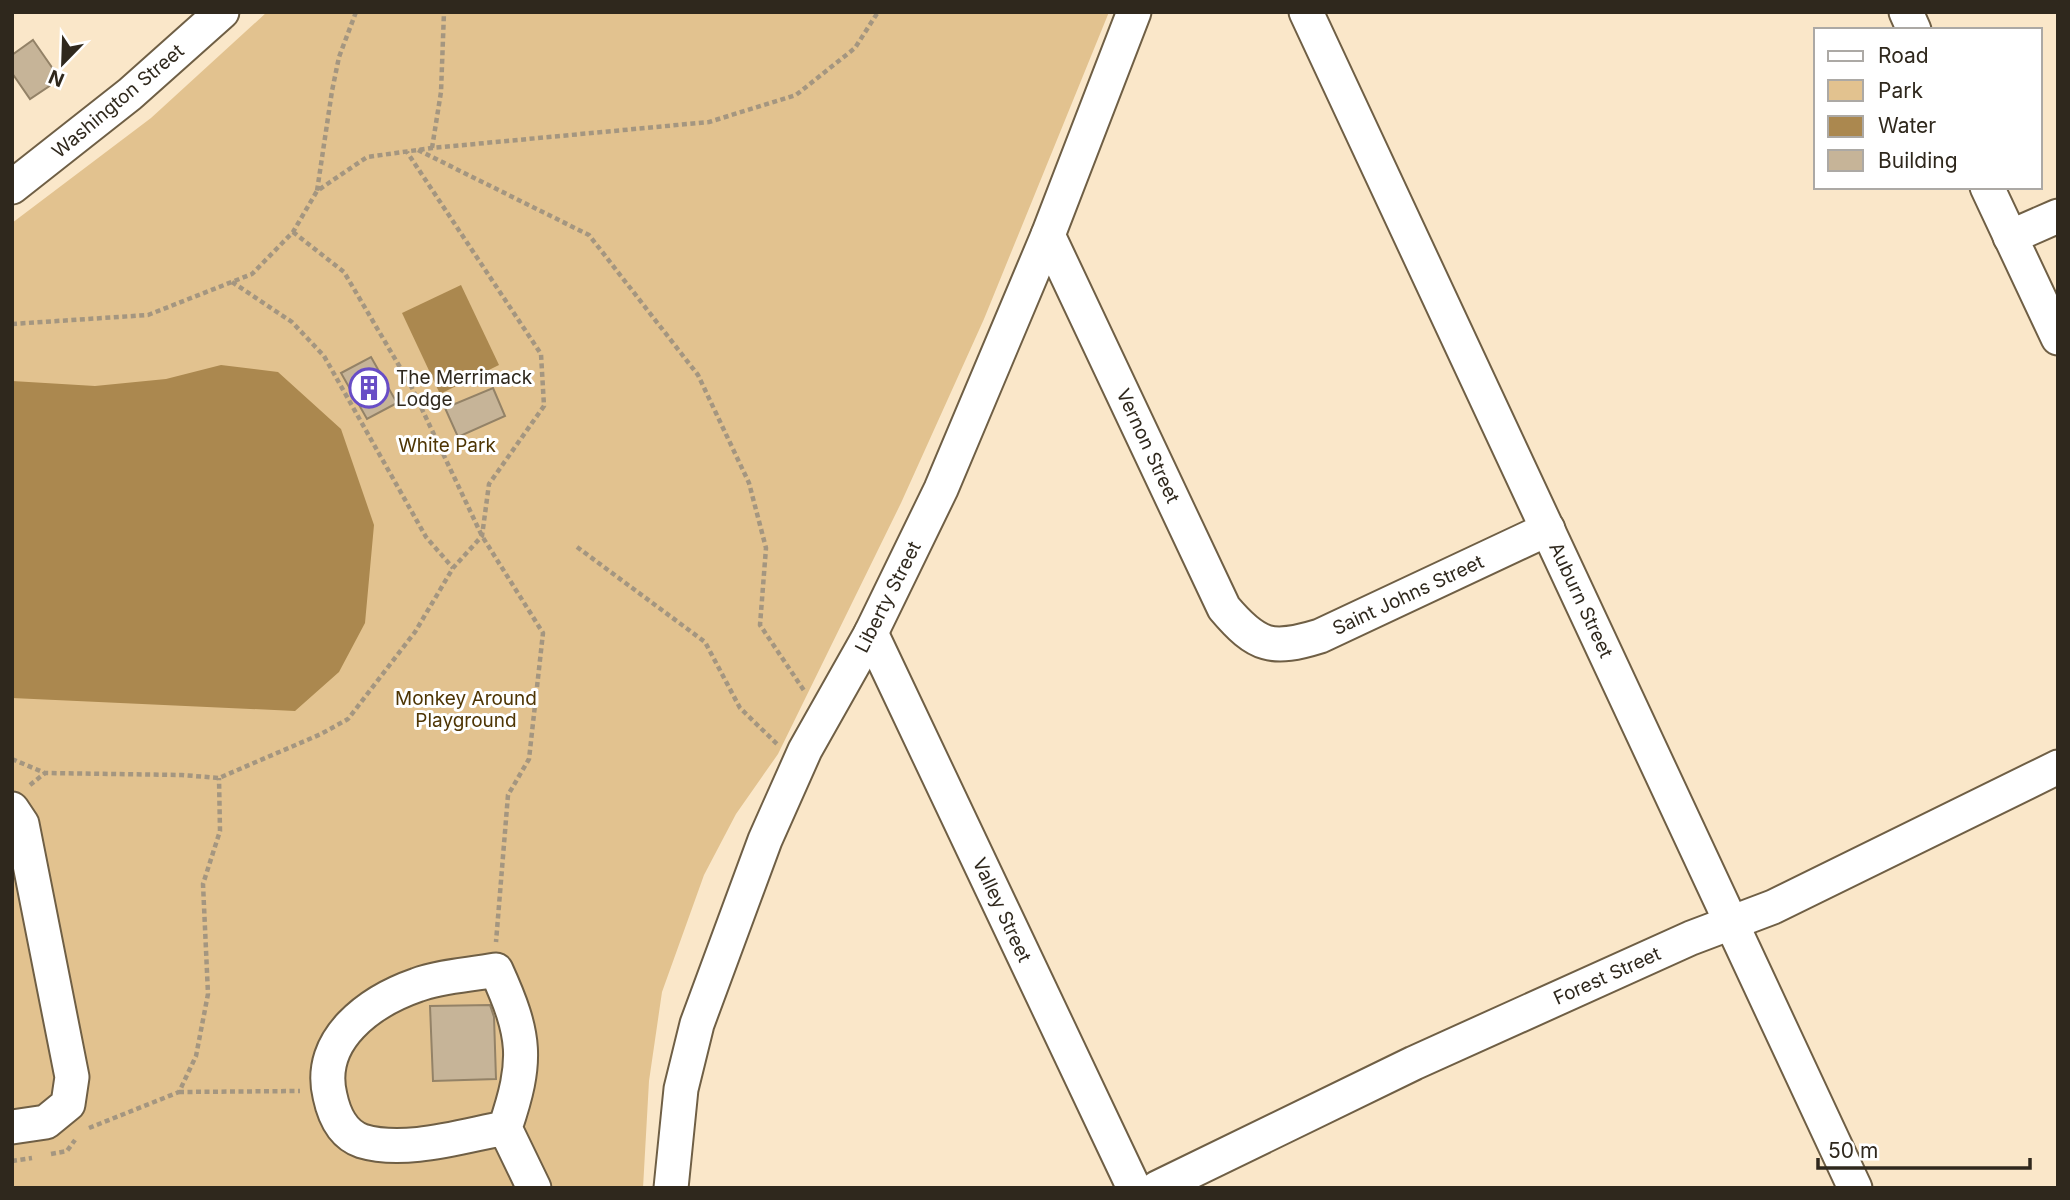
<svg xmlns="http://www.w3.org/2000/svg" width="2070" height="1200" font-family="Inter,sans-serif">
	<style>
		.green { fill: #e2c28f }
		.water { fill: #ab884f }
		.building { fill: #c6b498; stroke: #938267; stroke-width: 2 }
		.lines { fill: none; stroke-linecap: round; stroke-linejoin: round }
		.minor-casing { stroke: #6f5f45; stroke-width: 37 }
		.path { stroke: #a49680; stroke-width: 4.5; stroke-dasharray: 5 3.5; stroke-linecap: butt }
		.minor { stroke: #fff; stroke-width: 33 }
		.labels { text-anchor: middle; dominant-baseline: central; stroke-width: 6; stroke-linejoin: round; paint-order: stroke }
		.street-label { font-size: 19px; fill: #2f281d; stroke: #fff }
		.poi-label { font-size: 19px; fill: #2f281d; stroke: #fff; text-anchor: start }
		.park-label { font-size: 19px; fill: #4e3504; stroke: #fff }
	</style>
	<rect width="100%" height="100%" fill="#fae7c9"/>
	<polygon class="green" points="267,12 1109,12 984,319 901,503 778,754 736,814 704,875 662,992 649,1081 643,1188 12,1188 12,223 151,118"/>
	<g class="water">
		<polygon points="461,285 499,365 440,394 402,313"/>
		<polygon points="221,365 278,372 341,429 374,525 365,623 339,672 295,711 12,698 12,381 95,386 166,379"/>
	</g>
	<g class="building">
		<polygon points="33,40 60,79 30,99 12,73 12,55"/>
		<polygon points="371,357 397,403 367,419 341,373"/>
		<polygon points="493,388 505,416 458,437 445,408"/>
		<polygon points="490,1005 494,1017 496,1079 433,1081 430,1006"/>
	</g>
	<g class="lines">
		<g class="minor-casing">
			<g id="minor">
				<polyline points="1306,12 1855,1188"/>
				<polyline points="1906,12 1914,30"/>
				<polyline points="12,187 130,94 222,12"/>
				<polyline points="1987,187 2058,338"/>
				<path d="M1048,235L1224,608C1257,647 1272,651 1320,636L1548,529"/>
				<polyline points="2010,237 2058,216"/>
				<polyline points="871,633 1134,1188"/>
				<polyline points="12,809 22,824 72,1077 68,1104 46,1122 12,1127"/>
				<path d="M505,1128C462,1136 405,1154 362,1141C342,1134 334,1115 330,1096C316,1039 371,1001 417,985C441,976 470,975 496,970C526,1036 528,1060 505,1128L534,1188"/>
				<polyline points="671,1188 681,1089 697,1024 765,840 805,750 871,633 941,489 1048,235 1134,12"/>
				<polyline points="1157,1188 1414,1063 1691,938 1773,907 2058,767"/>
			</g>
		</g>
		<g class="path">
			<polyline points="356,12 339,57 332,91 317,191 367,157 432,148 709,122 796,95 855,48 878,12"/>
			<polyline points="432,148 441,92 444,12"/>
			<polyline points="418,150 589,235 698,375 749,483 766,548 760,625 805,692"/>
			<polyline points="293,232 344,272 411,386 482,536 543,633 529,759 508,795 496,942"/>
			<polyline points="232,282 292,322 324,356 426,537 453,568"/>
			<polyline points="12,324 148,315 252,274 293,232 317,191"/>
			<polyline points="577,547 705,642 740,708 777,744"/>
			<polyline points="12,759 45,773 182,775 219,778 321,734 348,719 415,632 453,568 482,536 489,484 544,406 541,354 407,152"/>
			<polyline points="30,785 45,773"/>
			<polyline points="179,1092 300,1091"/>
			<polyline points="89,1128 179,1092 196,1056 208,994 203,884 220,831 219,778"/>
			<polyline points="51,1154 67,1151 75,1140"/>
			<polyline points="12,1161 32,1158"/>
		</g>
		<use href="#minor" class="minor"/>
	</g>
	<defs>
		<g id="building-ring" transform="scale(2.0125)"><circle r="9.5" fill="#fff" stroke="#684dc6" stroke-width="1.5"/><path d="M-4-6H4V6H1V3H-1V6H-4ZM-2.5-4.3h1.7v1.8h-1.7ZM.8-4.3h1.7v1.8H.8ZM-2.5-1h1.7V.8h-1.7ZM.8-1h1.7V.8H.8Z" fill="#684dc6"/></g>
	</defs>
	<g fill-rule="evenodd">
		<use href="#building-ring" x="369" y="388"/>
	</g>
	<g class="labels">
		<g class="street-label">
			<text transform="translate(118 101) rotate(-40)">Washington Street</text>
			<text transform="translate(1148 446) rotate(65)">Vernon Street</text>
			<text transform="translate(1408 595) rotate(-25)">Saint Johns Street</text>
			<text transform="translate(888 597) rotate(-63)">Liberty Street</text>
			<text transform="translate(1581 600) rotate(65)">Auburn Street</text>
			<text transform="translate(1002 910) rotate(65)">Valley Street</text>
			<text transform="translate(1607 976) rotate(-24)">Forest Street</text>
		</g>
		<g class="poi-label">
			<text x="396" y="377">The Merrimack<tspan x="396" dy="22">Lodge</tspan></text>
		</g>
		<g class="park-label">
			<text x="447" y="445">White Park</text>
			<text x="466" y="698">Monkey Around<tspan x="466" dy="22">Playground</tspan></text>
		</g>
	</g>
	<rect width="2070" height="1200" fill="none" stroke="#2f281d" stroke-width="28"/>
	<rect x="1814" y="28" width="228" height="161" fill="#ffffff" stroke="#aca9a5" stroke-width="2"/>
	<rect x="1828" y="51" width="35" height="10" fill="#ffffff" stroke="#aca9a5" stroke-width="2"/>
	<text x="1878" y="63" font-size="21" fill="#2f281d">Road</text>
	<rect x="1828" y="80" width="35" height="21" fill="#e2c28f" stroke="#aca9a5" stroke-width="2"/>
	<text x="1878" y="98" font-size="21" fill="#2f281d">Park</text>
	<rect x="1828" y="116" width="35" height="21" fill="#ab884f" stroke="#aca9a5" stroke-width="2"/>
	<text x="1878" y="133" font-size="21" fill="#2f281d">Water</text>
	<rect x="1828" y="150" width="35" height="21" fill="#c6b498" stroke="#aca9a5" stroke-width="2"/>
	<text x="1878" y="168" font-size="21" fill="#2f281d">Building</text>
	<g transform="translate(63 63) rotate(203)" stroke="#ffffff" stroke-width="5" paint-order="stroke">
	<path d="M0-5L12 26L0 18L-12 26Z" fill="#2f281d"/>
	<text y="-10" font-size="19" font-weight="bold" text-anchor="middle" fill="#2f281d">N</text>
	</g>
	<path d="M1818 1158v10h212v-10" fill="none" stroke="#2f281d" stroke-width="3.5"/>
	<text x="1828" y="1158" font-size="21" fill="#2f281d" stroke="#ffffff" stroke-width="5" paint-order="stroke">50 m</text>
</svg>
